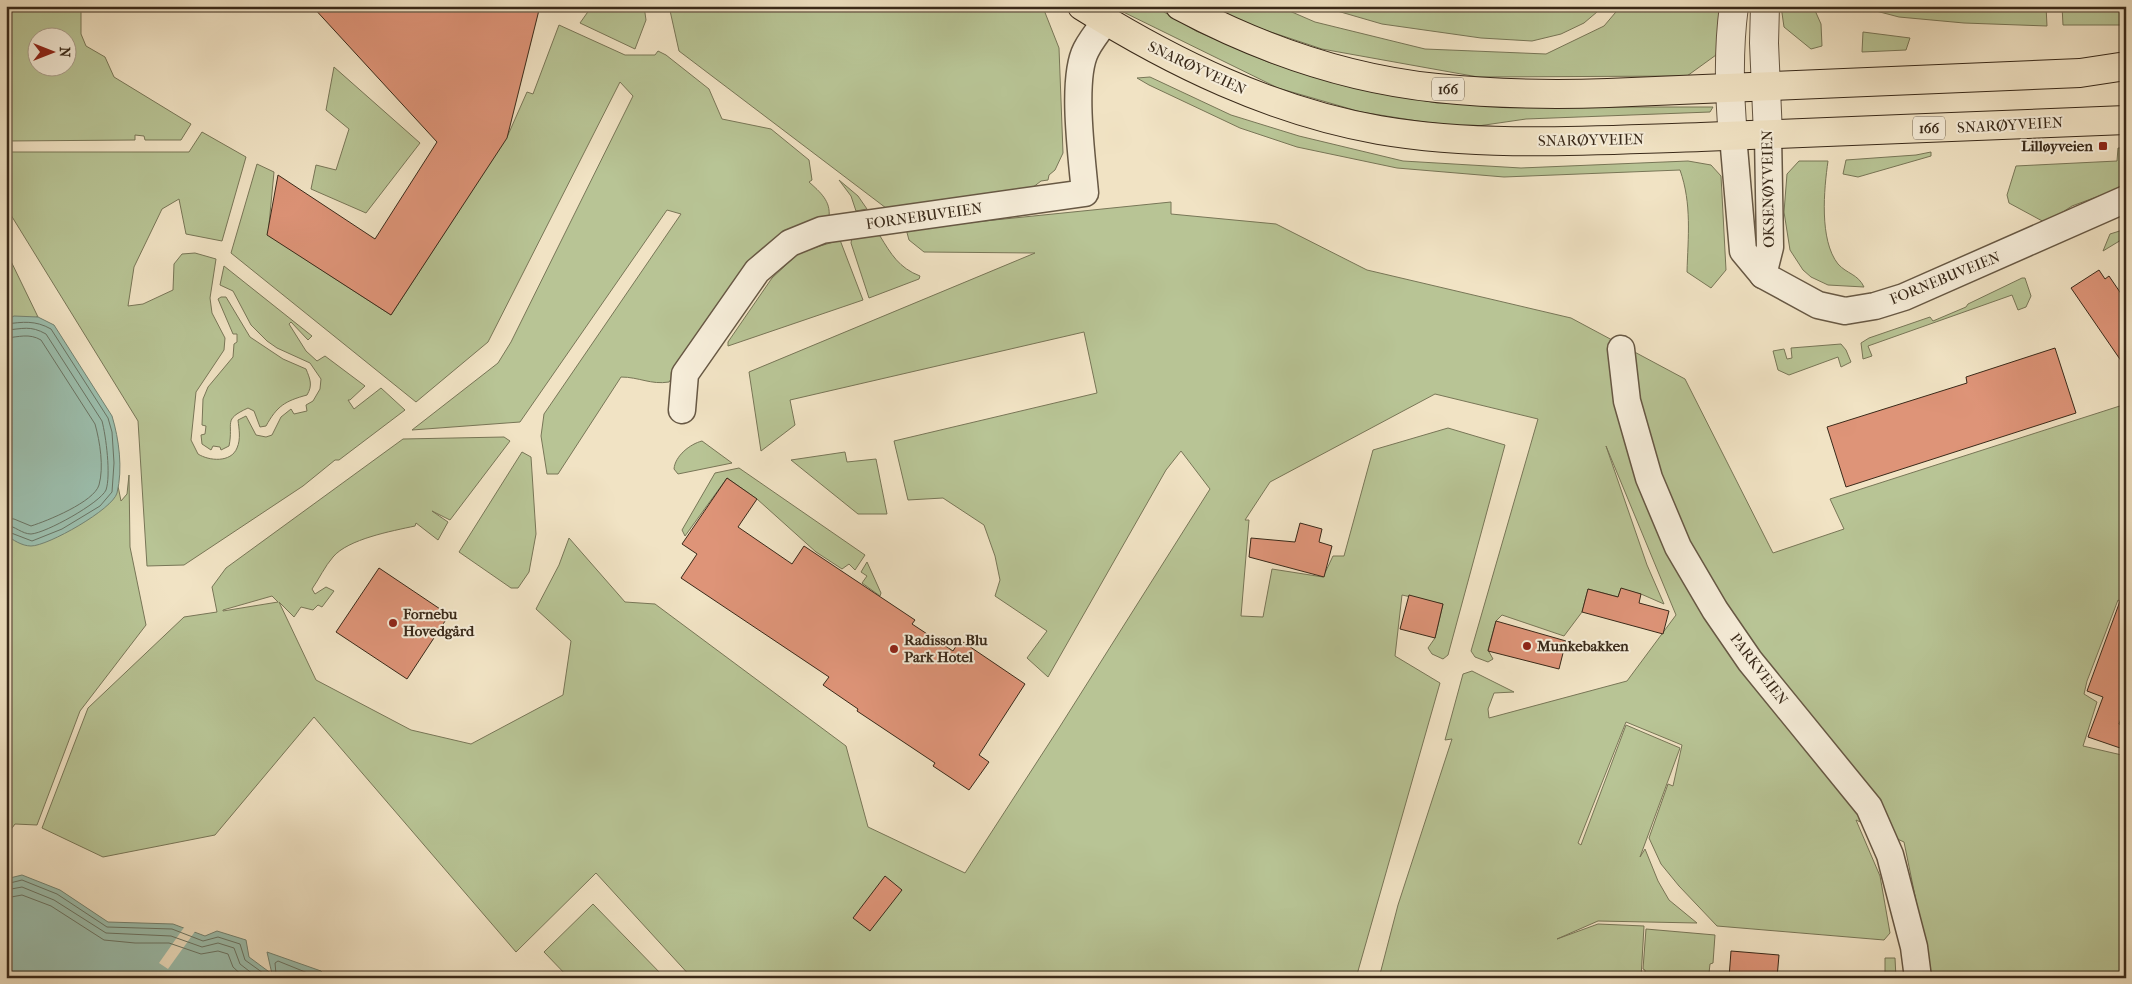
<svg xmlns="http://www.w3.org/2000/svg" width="2132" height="984" font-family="'IM FELL French Canon',serif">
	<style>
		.green { fill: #b8c495; stroke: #787657; fill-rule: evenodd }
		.water { fill: #9cbfae; stroke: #748372 }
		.pier { fill: #f1e3c4 }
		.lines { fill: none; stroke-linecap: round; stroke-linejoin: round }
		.shore { stroke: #6a7464; stroke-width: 1 }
		.building { fill: #de9478; stroke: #392919 }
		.minor-casing { stroke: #675844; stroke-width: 29 }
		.tertiary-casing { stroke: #675844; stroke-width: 30 }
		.primary-casing { stroke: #392919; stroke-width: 30 }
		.minor { stroke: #f6edd9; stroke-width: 26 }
		.tertiary { stroke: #f6edd9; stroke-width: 28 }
		.primary { stroke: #f1e3c4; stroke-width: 28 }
		.poi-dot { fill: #8f2418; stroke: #f6edd9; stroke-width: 2 }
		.labels { text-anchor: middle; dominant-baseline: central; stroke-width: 4; stroke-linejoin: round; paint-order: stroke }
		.shield { fill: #f6edd9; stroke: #726453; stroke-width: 1 }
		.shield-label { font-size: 14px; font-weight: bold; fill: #392919 }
		.street-label { font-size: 15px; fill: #392919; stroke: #f6edd9 }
		.poi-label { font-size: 15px; font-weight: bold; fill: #392919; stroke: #f6edd9; text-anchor: start }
	</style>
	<rect width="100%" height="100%" fill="#f1e3c4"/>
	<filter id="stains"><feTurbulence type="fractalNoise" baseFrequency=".004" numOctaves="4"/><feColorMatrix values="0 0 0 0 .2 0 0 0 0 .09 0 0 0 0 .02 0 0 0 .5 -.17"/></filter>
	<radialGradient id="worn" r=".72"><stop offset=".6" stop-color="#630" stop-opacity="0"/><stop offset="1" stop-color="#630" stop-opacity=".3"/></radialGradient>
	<g class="green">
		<path d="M6,6H81V34L86,46L105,57L114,77L191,124L181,140H145L144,136L135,135V140L6,141ZM38,38H68V68H38Z"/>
		<polygon points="592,6 644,6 646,20 635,49 580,23"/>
		<polygon points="669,6 1039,6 1044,10 1059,48 1063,153 1055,170 1049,175 1048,180 1041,181 1032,188 886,208 679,51"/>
		<polygon points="1111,6 1154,6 1196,31 1268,62 1346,86 1437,103 1545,107 1713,107 1710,112 1526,119 1471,127 1424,122 1361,112 1278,88"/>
		<polygon points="1213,6 1278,6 1315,22 1425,49 1546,54 1604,26 1621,6 1724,6 1716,55 1687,76 1478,77 1322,49 1244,23"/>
		<polygon points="1320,6 1604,6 1584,23 1561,34 1532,41 1481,38 1382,24"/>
		<polygon points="1781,6 1813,6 1821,24 1822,46 1811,49 1784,27"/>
		<polygon points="1857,6 2046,6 2047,26 1964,23 1899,17"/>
		<polygon points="2062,6 2126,6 2126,25 2063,25"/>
		<path d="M559,25L625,55H655L658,51L666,55L709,89L722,119L771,129L809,160L812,180L809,182C820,192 831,201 829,217L708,327L669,382C651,385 639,377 621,377L558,474H547L541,436L544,414L681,214L667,210L520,422L412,430L498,363L511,342L633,96L620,82L488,342L416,402L231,253L257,164L274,172L268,235L391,315L508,135L527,92L533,94Z"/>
		<polygon points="1863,32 1910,38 1906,50 1862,52"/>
		<polygon points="334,67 420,143 366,213 311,189 316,165 336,170 349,129 326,110"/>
		<path d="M1150,77L1231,115L1299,136L1403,161L1521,168L1688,161L1711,165L1721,176L1726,270L1711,288L1687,272C1688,237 1692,204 1680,170L1504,177L1397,168L1297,147L1240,128L1149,85L1137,78Z"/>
		<path d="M202,132L246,157L222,241L186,234L179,199L162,209L134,267L128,306L143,304L173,290L174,264L182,254L195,253L216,259L210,298L212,313L225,338L224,350L196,392L191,440L198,454C209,461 231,463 237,448C241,439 239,429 238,420L246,416L256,435L266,437L272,435L281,417L291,409L294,414L307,411L306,405L313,401L320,389L321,379L310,363L277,348L267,341L251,325L233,291L220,285L224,266L312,336L308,340L291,322L289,324L306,351L317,361L325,356L365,386L350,400H348L354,409L381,388L405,410L339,460H335L303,486L184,565L147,566L138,421L6,207V152H189Z"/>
		<polygon points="2118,148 2126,148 2126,186 2072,206 2046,223 2009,203 2007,195 2016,166 2117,161"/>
		<polygon points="1931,152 1931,156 1858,177 1843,174 1846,160 1916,155"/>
		<path d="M1799,161H1828C1824,189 1819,240 1838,264C1847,274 1858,274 1864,287L1828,285L1811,277L1803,270L1790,250L1784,212L1787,174Z"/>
		<polygon points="839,180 858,196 867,209 856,211 851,196"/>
		<path d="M1171,202V214L1276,224L1367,270L1571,318L1685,379L1773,553L1844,529L1830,499L2126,404V604L2118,600L2087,681L2084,694L2097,702L2083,746L2126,756V978H1927L1922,930L1904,842L1856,820L1880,876L1890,933L1884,940L1717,926L1679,886L1661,864L1649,838L1668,784L1673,786L1682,745L1626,722L1578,843L1581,845L1626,725L1680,748L1640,857L1645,849L1658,881L1669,900L1697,923L1598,921L1557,939L1598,924L1644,926L1641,978H1379L1398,905L1452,739L1445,740L1463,674L1472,671L1514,692L1494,693L1488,709L1489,718L1627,681L1676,615L1606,446L1647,565L1664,604L1641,594L1621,589L1618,597L1588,589L1582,612L1564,636L1502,615L1496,621L1488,650L1493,659L1488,662L1475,657L1471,651L1538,419L1435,394L1270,482L1245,520H1249L1241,616L1263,617L1272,569L1323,577L1333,556H1344L1373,450L1448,428L1505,445L1448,655L1443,659L1432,654L1428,648L1435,638L1443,604L1402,595L1395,656L1440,683L1356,978H692L596,873L516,952L314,717L215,835L103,857L42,828L88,708L184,617L217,612L212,587L226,568L403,439L504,437L510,441L450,520L432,511L448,522L438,540L416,523L415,526C392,531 348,539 333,557C325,566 319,579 312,589L315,594L326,587L334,591L322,607L318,605L313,610L301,607L294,617L279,602L316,680L411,730L471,744L563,695L571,641L536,609L559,565L569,538L625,602L655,604L846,746L868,827L965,873L1059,728L1210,489L1181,451L1166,470L1048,677L1027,658L1047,631L995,596L1000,580L995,556L984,525L943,498L908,500L894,441L1097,393L1084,332L790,400L795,425L761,451L749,372L1035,253L924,252L909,240L906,229ZM272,596L278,602L223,611V610Z"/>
		<polygon points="2126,229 2126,237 2103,251 2110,234"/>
		<path d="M876,233L880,236C891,254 899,268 920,276L919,279L869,298L851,243L852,237Z"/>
		<polygon points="840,240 863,300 728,346 728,342 772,278 800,252"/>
		<polygon points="6,251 38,317 36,317 107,431 121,501 127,494 129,475 130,547 146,625 80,711 37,825 15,824 6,836"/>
		<polygon points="2022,278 2025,278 2031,296 2026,307 2018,310 2012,295 1868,346 1872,356 1863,359 1861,343 1869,338 1930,317 1933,321 1966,307 1968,304"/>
		<path d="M221,297H226L250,337L283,359L306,369C310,379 313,385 307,395C285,401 277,406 266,426L260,427L254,411L248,408C222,420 234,422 229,446L221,450L220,447L213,446L211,450L202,444L201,435L205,434L206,426L202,425L203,399L208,387L233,357L234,344L237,342V334H233L218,299Z"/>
		<polygon points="1841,344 1846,350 1851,362 1841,367 1838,357 1789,375 1778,370 1773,351 1784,349 1787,359 1792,358 1791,348"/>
		<path d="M702,441L732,463L678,474L674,469C675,456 690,444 702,441Z"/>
		<polygon points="522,452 531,457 536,534 529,572 518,588 511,588 459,552"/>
		<polygon points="845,452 847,462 876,459 887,514 858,514 791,460"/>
		<polygon points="739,468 865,555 855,570 849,564 842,569 816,552 757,499 727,478 685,536 682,530 715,473"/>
		<polygon points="867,562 881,593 880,596 862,583 867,576 861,572"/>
		<polygon points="593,904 665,978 569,978 544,952"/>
		<polygon points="1646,929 1715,935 1713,963 1710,964 1709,973 1713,978 1645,978 1645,970 1643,969"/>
		<polygon points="1885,958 1895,958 1896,978 1885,978"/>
	</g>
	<g class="water">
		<path d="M14,316L38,317L54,325L112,416C119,439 123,469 117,493C113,509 48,546 31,546C22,546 13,540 6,535V320Z"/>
		<polygon points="22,875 60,890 108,922 173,924 205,936 217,931 246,940 249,957 272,974 267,952 321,971 328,978 6,978 6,879"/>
	</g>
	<polygon class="pier" points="185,926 196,930 168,969 159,963"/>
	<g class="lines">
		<g class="shore">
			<path d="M6,324C23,322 35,320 51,329L108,418L112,432L114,463L112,492L100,506L62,529L32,541L6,531"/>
			<path d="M6,330C23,329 30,325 46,334L102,421C106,436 111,475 106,490C100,503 46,533 31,534C22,534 15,526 6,525"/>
			<path d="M6,338C19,337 29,333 41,340L95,424C100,442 104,467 99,485C94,502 47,521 31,526L14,519L6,518"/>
			<polyline points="6,884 22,880 57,894 107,927 172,929 203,941 218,937 240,944 245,960 270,978"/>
			<polyline points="6,890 22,887 54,900 106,933 171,936 202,947 218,943 234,948 240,964 258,978"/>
			<polyline points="6,898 22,895 51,906 104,940 135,943 169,943 201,954 218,951 228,954 233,967 245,978"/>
			<polyline points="271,978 276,974 275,963 278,961 320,978"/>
		</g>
	</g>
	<g class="building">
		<polygon points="312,6 540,6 507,138 391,315 267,235 278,175 375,239 437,142"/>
		<polygon points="2099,270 2105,279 2109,276 2126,301 2126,368 2071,288"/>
		<polygon points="2055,348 2076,413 1846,487 1827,427 1967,383 1966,377"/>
		<polygon points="727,478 757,499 738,527 792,564 804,546 915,620 912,624 953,651 960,640 1025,684 979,755 989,762 969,790 933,766 935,763 857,711 858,709 823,685 829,677 681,578 697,554 682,544"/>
		<polygon points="1300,523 1322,529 1319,542 1332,546 1324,577 1249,557 1251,538 1295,542"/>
		<polygon points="379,568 449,615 407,679 336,632"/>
		<polygon points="1621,588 1641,594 1639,603 1669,611 1663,634 1582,612 1588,589 1618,597"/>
		<polygon points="2123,593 2126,593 2126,705 2119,724 2126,727 2126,750 2088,737 2103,697 2087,691"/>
		<polygon points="1409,595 1443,604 1435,638 1400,629"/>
		<polygon points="1496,621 1566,641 1559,669 1488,651"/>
		<polygon points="885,876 902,890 870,931 853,918"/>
		<polygon points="1731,951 1779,955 1777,978 1729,978"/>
	</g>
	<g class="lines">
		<g class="minor-casing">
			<g id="minor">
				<polyline points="1733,136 1743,251 1763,275 1818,305 1845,311 1875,306 1904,297 2126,199"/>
				<polyline points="1763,275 1770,247 1768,135"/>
				<polyline points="1621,349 1627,401 1649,478 1678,547 1715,610 1750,661 1869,807 1890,855 1914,947 1918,978"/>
				<path d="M682,410L685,374L757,271L790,243L822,230L1085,193C1082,158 1071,79 1086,50C1091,40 1099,30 1106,21"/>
			</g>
		</g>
		<g class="tertiary-casing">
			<g id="tertiary">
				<polyline points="1765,6 1764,43 1768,135"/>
				<path d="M1733,136C1729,92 1728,50 1734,6"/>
			</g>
		</g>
		<g class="primary-casing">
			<g id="primary">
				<path d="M1082,6C1173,63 1272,111 1379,130C1485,148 1593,140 1701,137C1843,132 1984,125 2126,120"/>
				<path d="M1180,6C1259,48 1348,79 1437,88C1494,94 1551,95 1608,93L2080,73L2126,66"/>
			</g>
		</g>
		<use href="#minor" class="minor"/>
		<use href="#tertiary" class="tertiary"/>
		<use href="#primary" class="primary"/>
	</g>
	<g class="poi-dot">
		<rect x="2098" y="141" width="10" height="10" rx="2.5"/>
		<circle cx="393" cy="623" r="5"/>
		<circle cx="1527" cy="646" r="5"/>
		<circle cx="894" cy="649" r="5"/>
	</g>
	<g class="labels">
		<g class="shield">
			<rect x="1432" y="77.5" width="32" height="23" rx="4"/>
			<rect x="1913" y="116.5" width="32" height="23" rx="4"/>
		</g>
		<g class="shield-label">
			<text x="1448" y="89">166</text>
			<text x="1929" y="128">166</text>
		</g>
		<g class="street-label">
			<text transform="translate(1197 68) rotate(25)">SNARØYVEIEN</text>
			<text transform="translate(2010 125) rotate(-3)">SNARØYVEIEN</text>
			<text transform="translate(1591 140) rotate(-1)">SNARØYVEIEN</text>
			<text transform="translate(1768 189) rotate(-91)">OKSENØYVEIEN</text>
			<text transform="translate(924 216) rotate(-8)">FORNEBUVEIEN</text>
			<text transform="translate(1945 278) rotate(-22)">FORNEBUVEIEN</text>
			<text transform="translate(1759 669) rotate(53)">PARKVEIEN</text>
		</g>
		<g class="poi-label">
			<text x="2093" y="146" text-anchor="end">Lilløyveien</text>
			<text x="403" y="614">Fornebu<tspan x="403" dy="17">Hovedgård</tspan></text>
			<text x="904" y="640">Radisson Blu<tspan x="904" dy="17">Park Hotel</tspan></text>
			<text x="1537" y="646">Munkebakken</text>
		</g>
	</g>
	<rect width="2132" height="984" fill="none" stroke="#f1e3c4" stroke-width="25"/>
	<rect x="8" y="8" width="2117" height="969" fill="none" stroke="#392919" stroke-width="2.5"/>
	<rect x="12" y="12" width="2107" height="959" fill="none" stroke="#392919"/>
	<g transform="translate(52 52) rotate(90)"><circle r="24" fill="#f6edd9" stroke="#aa9f8c"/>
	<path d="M0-4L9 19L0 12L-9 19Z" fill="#8f2418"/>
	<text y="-8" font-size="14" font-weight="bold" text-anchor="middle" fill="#392919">N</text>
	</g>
	<rect width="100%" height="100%" filter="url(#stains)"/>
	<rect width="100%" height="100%" fill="url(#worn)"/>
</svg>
